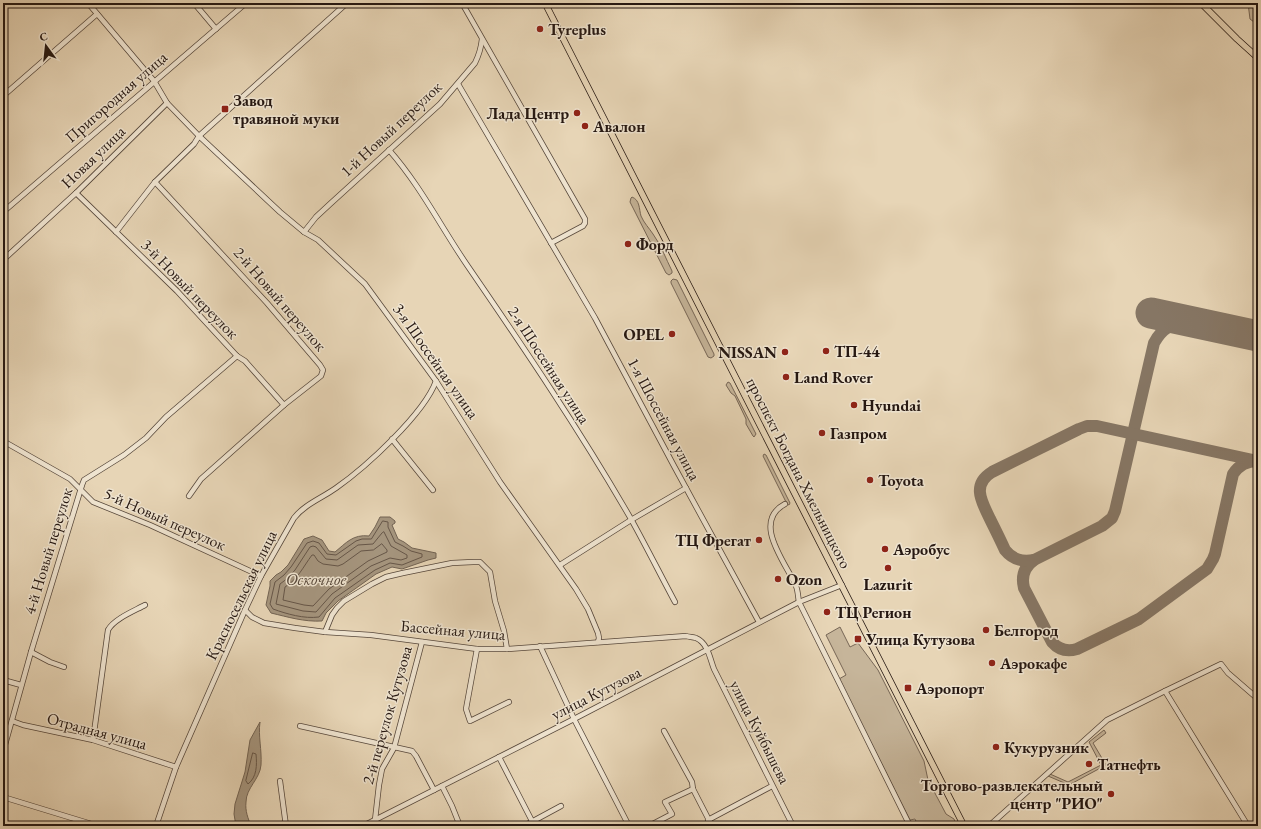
<svg xmlns="http://www.w3.org/2000/svg" width="1261" height="829" font-family="'EB Garamond',serif">
	<style>
		.green { fill: #c6b59a; stroke: #766656 }
		.water { fill: #a5957e; stroke: #726353 }
		.lines { fill: none; stroke-linecap: round; stroke-linejoin: round }
		.shore { stroke: #665648; stroke-width: 1 }
		.taxiway { stroke: #867664; stroke-width: 12 }
		.runway { stroke: #867664; stroke-width: 31 }
		.minor-casing { stroke: #56473b; stroke-width: 6 }
		.major-casing { stroke: #261812; stroke-width: 7 }
		.minor { stroke: #efe4d0; stroke-width: 4.5 }
		.major { stroke: #e7d5b6; stroke-width: 5.5 }
		.poi-dot { fill: #8f2418; stroke: #efe4d0; stroke-width: 1.5 }
		.labels { text-anchor: middle; dominant-baseline: central; stroke-width: 3; stroke-linejoin: round; paint-order: stroke }
		.poi-label { font-size: 16px; font-weight: bold; fill: #261812; stroke: #efe4d0; text-anchor: start }
		.street-label { font-size: 16px; fill: #261812; stroke: #efe4d0 }
		.water-label { font-size: 17px; font-style: italic; fill: #594a3d; stroke: #efe4d0 }
	</style>
	<rect width="100%" height="100%" fill="#e7d5b6"/>
	<filter id="stains"><feTurbulence type="fractalNoise" baseFrequency=".005" numOctaves="4"/><feColorMatrix values="0 0 0 0 .2 0 0 0 0 .09 0 0 0 0 .02 0 0 0 .5 -.17"/></filter>
	<radialGradient id="worn" r=".72"><stop offset=".6" stop-color="#630" stop-opacity="0"/><stop offset="1" stop-color="#630" stop-opacity=".3"/></radialGradient>
	<g class="green">
		<polygon points="1248,3 1258,3 1258,25 1250,19"/>
		<path d="M632,197C640,200 639,209 641,216C644,223 649,228 653,234C661,245 666,259 672,271V273L669,275L666,273L630,202L631,198Z"/>
		<polygon points="673,279 677,280 714,354 714,356 711,358 708,357 671,283 671,281"/>
		<polygon points="728,382 730,383 756,434 754,437 753,436 746,424 746,419 735,396 731,393 726,385"/>
		<polygon points="764,454 766,455 790,503 789,505 787,504 763,456"/>
		<polygon points="840,627 850,647 858,643 878,670 924,761 928,780 946,814 954,819 957,826 918,826 915,819 910,820 839,679 846,675 826,635"/>
		<polygon points="1104,730 1106,733 1093,743 1106,765 1069,785 1048,776 1050,774 1068,782 1101,765 1089,742"/>
	</g>
	<g class="water">
		<path d="M380,517H390L395,521V523L392,525L398,539L404,542L412,548L436,553V558L428,560L402,569L392,567L376,574L338,601L326,613L322,621C304,622 288,617 271,613L266,605L270,586V581L276,575L281,572L288,565L304,539L313,536L322,540L329,551L335,552C346,543 353,534 369,536L375,527Z"/>
		<path d="M260,722C258,736 262,750 261,765C260,779 246,788 246,802C245,811 248,818 251,826H236L234,814L235,804L245,772L250,740Z"/>
	</g>
	<g class="lines">
		<g class="shore">
			<path d="M383,521L388,522V527L395,542L403,546L411,551L422,554V557L402,565L390,563L375,570L335,598L319,617C304,619 287,614 273,609L270,604L275,582L284,575L291,567L307,543L313,541L319,543L327,554L336,555L356,541L362,539H371Z"/>
			<polygon points="384,532 391,546 407,555 407,558 401,560 390,558 371,566 332,594 316,612 303,611 276,604 280,584 288,578 295,570 310,547 313,546 316,547 326,559 337,560 358,545 373,544 382,533"/>
			<path d="M382,544L387,550V552L368,561L329,589L313,606L304,605L283,600L285,587C298,579 303,567 312,555H314L318,561L323,564L338,566L343,564L361,551L373,550Z"/>
			<path d="M253,753L256,754C257,765 257,777 248,784L246,781Z"/>
		</g>
		<g class="taxiway">
			<path d="M1190,321C1173,322 1162,328 1154,343L1115,511L1112,518L1102,526L1034,560C1024,567 1021,576 1024,588L1052,642C1059,650 1067,652 1077,649L1139,619L1207,569L1213,559L1215,554L1233,474C1239,465 1247,461 1257,461"/>
			<path d="M1034,560C1022,562 1013,560 1005,550C1000,539 995,529 990,519C982,502 971,485 992,472L1079,429L1087,426H1097L1253,460"/>
		</g>
		<polyline class="runway" points="1151,313 1258,336"/>
		<g class="minor-casing">
			<g id="minor">
				<polyline points="88,3 154,81 167,103"/>
				<polyline points="194,3 216,29"/>
				<polyline points="462,3 585,219 585,223 583,226 551,243"/>
				<polyline points="458,84 595,318 674,466 759,622"/>
				<polyline points="3,96 97,14"/>
				<path d="M389,150C420,185 441,227 467,265C524,348 581,432 631,519C646,546 660,574 675,602"/>
				<polyline points="155,182 267,303 320,365 323,370 321,376 284,405 201,479 189,496"/>
				<polyline points="76,193 177,291 237,356 245,361 284,405"/>
				<polyline points="3,212 246,3"/>
				<polyline points="116,232 155,182 194,144 199,136 280,212 304,232 318,240 365,284 436,381 500,482 576,589 588,609 598,633 599,638 598,642"/>
				<path d="M304,232L316,217L330,204L440,104L475,63C479,55 481,48 482,39"/>
				<polyline points="3,260 76,193 167,103 199,136 347,3"/>
				<polyline points="392,439 433,490"/>
				<polyline points="3,441 70,479 93,502 150,525 261,576"/>
				<path d="M785,504C751,522 786,563 796,586C798,591 798,597 799,602L910,826"/>
				<polyline points="560,565 631,520 686,488"/>
				<path d="M245,610L252,617L264,623L295,628L325,632L371,635L477,649H507L686,636C689,637 693,637 696,638C708,643 710,659 714,669L793,826"/>
				<polyline points="325,632 332,615 337,608 344,601 372,584 386,577 403,573 452,563 473,562 480,562 490,572 495,601 504,631 507,649"/>
				<polyline points="540,646 574,719 629,826"/>
				<polyline points="477,649 466,709 470,721 509,702"/>
				<polyline points="31,652 50,662 64,667"/>
				<polyline points="3,680 21,685"/>
				<polyline points="1165,691 1248,826"/>
				<polyline points="12,721 23,725 93,740 176,767"/>
				<polyline points="300,726 412,751 416,756 434,790"/>
				<polyline points="664,731 692,782 693,789 712,826"/>
				<path d="M93,740L108,630C114,619 134,611 145,605"/>
				<polyline points="3,752 31,652 82,485 84,480 124,455 146,438 166,417 237,356"/>
				<polyline points="499,757 532,821"/>
				<polyline points="280,781 286,826"/>
				<polyline points="442,786 452,806 460,826"/>
				<polyline points="3,797 98,826"/>
				<polyline points="375,820 379,785 382,769 394,748 422,642"/>
				<polyline points="708,820 772,786"/>
				<path d="M156,826L176,767L245,610L261,576L294,518C305,504 322,498 336,488C366,467 424,414 436,381"/>
				<polyline points="363,826 574,719 799,602 842,585"/>
				<polyline points="524,826 561,806"/>
				<polyline points="649,826 672,814 665,802 693,789"/>
				<polyline points="989,826 1107,720 1165,691 1221,664 1228,673 1258,699"/>
			</g>
		</g>
		<g class="major-casing">
			<g id="major">
				<path d="M545,3C684,278 825,551 964,826"/>
				<polyline points="1201,3 1237,39 1258,58"/>
			</g>
		</g>
		<use href="#minor" class="minor"/>
		<use href="#major" class="major"/>
	</g>
	<g class="poi-dot">
		<circle cx="540" cy="29" r="4"/>
		<rect x="221" y="105" width="8" height="8" rx="2"/>
		<circle cx="577" cy="113" r="4"/>
		<circle cx="585" cy="126" r="4"/>
		<circle cx="628" cy="244" r="4"/>
		<circle cx="672" cy="334" r="4"/>
		<circle cx="826" cy="351" r="4"/>
		<circle cx="785" cy="352" r="4"/>
		<circle cx="786" cy="377" r="4"/>
		<circle cx="854" cy="405" r="4"/>
		<circle cx="822" cy="433" r="4"/>
		<circle cx="870" cy="480" r="4"/>
		<circle cx="759" cy="540" r="4"/>
		<circle cx="885" cy="549" r="4"/>
		<circle cx="888" cy="568" r="4"/>
		<circle cx="778" cy="579" r="4"/>
		<circle cx="827" cy="612" r="4"/>
		<circle cx="986" cy="630" r="4"/>
		<rect x="854" y="635" width="8" height="8" rx="2"/>
		<circle cx="992" cy="663" r="4"/>
		<rect x="904" y="684" width="8" height="8" rx="2"/>
		<circle cx="996" cy="747" r="4"/>
		<circle cx="1089" cy="764" r="4"/>
		<circle cx="1111" cy="794" r="4"/>
	</g>
	<g class="labels">
		<g class="poi-label">
			<text x="548" y="29">Tyreplus</text>
			<text x="233" y="100">Завод<tspan x="233" dy="18">травяной муки</tspan></text>
			<text x="569" y="113" text-anchor="end">Лада Центр</text>
			<text x="593" y="126">Авалон</text>
			<text x="636" y="244">Форд</text>
			<text x="664" y="334" text-anchor="end">OPEL</text>
			<text x="834" y="351">ТП-44</text>
			<text x="777" y="352" text-anchor="end">NISSAN</text>
			<text x="794" y="377">Land Rover</text>
			<text x="862" y="405">Hyundai</text>
			<text x="830" y="433">Газпром</text>
			<text x="878" y="480">Toyota</text>
			<text x="751" y="540" text-anchor="end">ТЦ Фрегат</text>
			<text x="893" y="549">Аэробус</text>
			<text x="786" y="579">Ozon</text>
			<text x="888" y="584" text-anchor="middle">Lazurit</text>
			<text x="835" y="612">ТЦ Регион</text>
			<text x="994" y="630">Белгород</text>
			<text x="866" y="639">Улица Кутузова</text>
			<text x="1000" y="663">Аэрокафе</text>
			<text x="916" y="688">Аэропорт</text>
			<text x="1004" y="747">Кукурузник</text>
			<text x="1097" y="764">Татнефть</text>
			<text x="1103" y="785" text-anchor="end">Торгово-развлекательный<tspan x="1103" dy="18">центр "РИО"</tspan></text>
		</g>
		<g class="street-label">
			<text transform="translate(116 97) rotate(-41)">Пригородная улица</text>
			<text transform="translate(391 129) rotate(-43)">1-й Новый переулок</text>
			<text transform="translate(93 157) rotate(-44)">Новая улица</text>
			<text transform="translate(190 289) rotate(46)">3-й Новый переулок</text>
			<text transform="translate(280 299) rotate(49)">2-й Новый переулок</text>
			<text transform="translate(436 361) rotate(55)">3-я Шоссейная улица</text>
			<text transform="translate(549 365) rotate(57)">2-я Шоссейная улица</text>
			<text transform="translate(664 419) rotate(62)">1-я Шоссейная улица</text>
			<text transform="translate(799 473) rotate(63)">проспект Богдана Хмельницкого</text>
			<text transform="translate(165 519) rotate(24)">5-й Новый переулок</text>
			<text transform="translate(48 551) rotate(-73)">4-й Новый переулок</text>
			<text transform="translate(241 595) rotate(-64)">Красносельская улица</text>
			<text transform="translate(453 630) rotate(5)">Бассейная улица</text>
			<text transform="translate(596 693) rotate(-27)">улица Кутузова</text>
			<text transform="translate(387 715) rotate(-74)">2-й переулок Кутузова</text>
			<text transform="translate(97 731) rotate(15)">Отрадная улица</text>
			<text transform="translate(760 732) rotate(63)">улица Куйбышева</text>
		</g>
		<g class="water-label">
			<text x="316" y="579">Оскочное</text>
		</g>
	</g>
	<rect width="1261" height="829" fill="none" stroke="#e7d5b6" stroke-width="16"/>
	<rect x="4" y="4" width="1253" height="821" fill="none" stroke="#261812" stroke-width="2"/>
	<rect x="8" y="8" width="1245" height="813" fill="none" stroke="#261812"/>
	<g transform="translate(46 46) rotate(345)" stroke="#efe4d0" stroke-width="3" paint-order="stroke">
	<path d="M0-3L7 15L0 10L-7 15Z" fill="#261812"/>
	<text y="-6" font-size="11" font-weight="bold" text-anchor="middle" fill="#261812">С</text>
	</g>
	<rect width="100%" height="100%" filter="url(#stains)"/>
	<rect width="100%" height="100%" fill="url(#worn)"/>
</svg>
